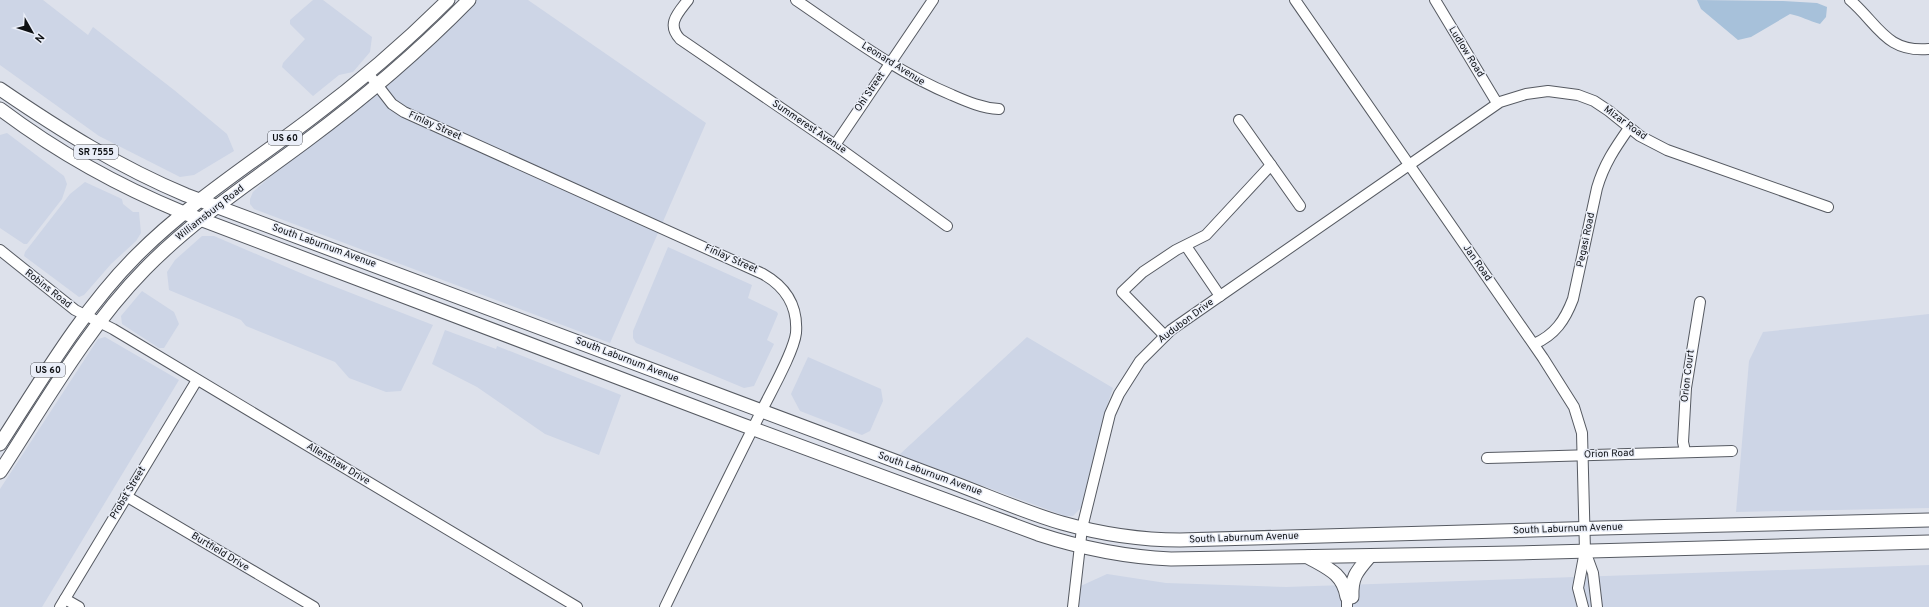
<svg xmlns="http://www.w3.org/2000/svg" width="1929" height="607" font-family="Overpass,sans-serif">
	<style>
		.built { fill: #cdd5e6 }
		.water { fill: #a7c1da }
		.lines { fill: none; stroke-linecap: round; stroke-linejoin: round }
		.minor-casing { stroke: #565a62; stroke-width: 12 }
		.major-casing { stroke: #565a62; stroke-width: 15 }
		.minor { stroke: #fff; stroke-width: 10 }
		.major { stroke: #fff; stroke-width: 13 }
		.labels { text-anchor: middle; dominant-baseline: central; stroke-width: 3; stroke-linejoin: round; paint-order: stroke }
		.shield { fill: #eaeef8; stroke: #505358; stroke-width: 1 }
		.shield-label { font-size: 9px; font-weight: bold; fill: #0e1013 }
		.street-label { font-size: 10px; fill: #0e1013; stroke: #eaeef8 }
	</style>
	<rect width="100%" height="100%" fill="#dde1eb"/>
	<g class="built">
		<polygon points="0,0 43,0 88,35 93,27 174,90 227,134 234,151 194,175 180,177 99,136 0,65"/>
		<polygon points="313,0 323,0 372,37 370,52 353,72 339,75 313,96 282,67 283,63 305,39 290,24 290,20"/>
		<polygon points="467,0 528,0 706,123 610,343 254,209 250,204 250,199 253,192"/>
		<polygon points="7,133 64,176 67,184 62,199 27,244 24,244 0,228 0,135"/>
		<polygon points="85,182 122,199 123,204 133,212 139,212 141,233 136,241 111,264 84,295 79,297 24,256 25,252 70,194"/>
		<polygon points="202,236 214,236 310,277 433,325 401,391 386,392 349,378 335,362 246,326 241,320 169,290 167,272 175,260"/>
		<polygon points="668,247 752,285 748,298 777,312 778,314 767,340 774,344 754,386 744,388 636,343 633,338 633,331"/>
		<polygon points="142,291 174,312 179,324 164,348 159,348 122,324 121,316"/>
		<polygon points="1929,314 1929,508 1736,512 1749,361 1763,332"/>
		<polygon points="445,330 496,349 497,346 621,395 599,455 545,434 477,387 432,364"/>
		<polygon points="105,337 179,380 42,607 0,607 0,489 98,339"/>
		<polygon points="1027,337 1113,388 1106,409 1081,508 1073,516 1065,516 899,455"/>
		<polygon points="808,357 881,389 883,401 870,431 862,435 800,411 791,394"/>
		<polygon points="1929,565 1929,607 1073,607 1074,589 1107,574 1166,583 1286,587"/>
	</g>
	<path class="water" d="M1697,0L1783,1L1817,3L1827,7L1826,17L1820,24C1809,21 1801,16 1790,14L1751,37L1738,40L1701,9Z"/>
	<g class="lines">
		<g class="minor-casing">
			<g id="minor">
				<path d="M688,0C678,13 666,24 680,39L835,145L947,226"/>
				<path d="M796,0C846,34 896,72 952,95C968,102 982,108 999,109"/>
				<polyline points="1295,0 1543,358 1574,407 1582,433 1585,551 1578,588 1583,607"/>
				<polyline points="1435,0 1497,103"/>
				<path d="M1850,0C1878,24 1886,53 1929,49"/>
				<path d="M368,73L392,104L404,112L763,274C786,287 798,306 796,333C794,351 772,390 763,408C730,474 697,540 665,607"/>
				<polyline points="1239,120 1300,206"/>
				<polyline points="835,145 933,0"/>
				<polyline points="1186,246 1220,296"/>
				<polyline points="0,250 75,310 113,329 577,607"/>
				<polyline points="1165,336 1122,292 1143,272 1176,250 1206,235 1271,165"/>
				<path d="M1534,344C1555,335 1565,320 1573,299L1597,188C1604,164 1615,148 1629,128"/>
				<polyline points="1685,451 1683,442 1686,388 1700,302"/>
				<polyline points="1487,458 1732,451"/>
				<polyline points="126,496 314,607"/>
				<polyline points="1585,551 1593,573 1597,607"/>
				<polyline points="65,599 79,607"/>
				<polyline points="60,607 197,380"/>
				<polyline points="1073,607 1082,528 1110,414 1119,394 1140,361 1171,330 1500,102 1526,94 1548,91 1578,95 1594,101 1609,111 1640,136 1667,150 1828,207"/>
				<polyline points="1347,607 1347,597"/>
			</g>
		</g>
		<g class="major-casing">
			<g id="major">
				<path d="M0,89C60,130 119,167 186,195L959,485C993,498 1027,513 1062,523C1101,534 1140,540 1180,540L1601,528L1929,520"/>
				<path d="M0,109C57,152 118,186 184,213L743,425L1038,534C1081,548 1126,557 1171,559L1514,553L1929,542"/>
				<path d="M0,444C42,379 82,310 137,255C189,203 252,163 310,119C358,83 405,43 448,0"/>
				<path d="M0,472C45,403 87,328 145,269C193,220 251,182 306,141C364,98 419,51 469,0"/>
				<path d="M1308,557C1327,568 1343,573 1347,597"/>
				<path d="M1352,597C1351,577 1357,571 1370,556"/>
			</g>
		</g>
		<use href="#minor" class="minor"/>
		<use href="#major" class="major"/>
	</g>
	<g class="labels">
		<g class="shield">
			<rect x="268" y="131" width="34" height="14" rx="3"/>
			<rect x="74" y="145" width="44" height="14" rx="3"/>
			<rect x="31" y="363" width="34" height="14" rx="3"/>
		</g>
		<g class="shield-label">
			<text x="285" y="138">US 60</text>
			<text x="96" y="152">SR 7555</text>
			<text x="48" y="370">US 60</text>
		</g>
		<g class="street-label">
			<text transform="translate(1466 52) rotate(58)">Ludlow Road</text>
			<text transform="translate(893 64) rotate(32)">Leonard Avenue</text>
			<text transform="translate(870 92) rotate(-56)">Ohl Street</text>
			<text transform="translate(1625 123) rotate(36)">Mizar Road</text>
			<text transform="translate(435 126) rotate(24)">Finlay Street</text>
			<text transform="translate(809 127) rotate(34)">Summerest Avenue</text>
			<text transform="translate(210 213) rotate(-38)">Williamsburg Road</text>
			<text transform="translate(1586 240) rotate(-78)">Pegasi Road</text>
			<text transform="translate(324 246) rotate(20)">South Laburnum Avenue</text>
			<text transform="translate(731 259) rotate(24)">Finlay Street</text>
			<text transform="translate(1477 263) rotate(55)">Jan Road</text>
			<text transform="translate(48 289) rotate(38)">Robins Road</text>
			<text transform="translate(1186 321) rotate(-37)">Audubon Drive</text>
			<text transform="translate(627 360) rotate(21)">South Laburnum Avenue</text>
			<text transform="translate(1688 376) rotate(-83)">Orion Court</text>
			<text transform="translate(1609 454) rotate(-2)">Orion Road</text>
			<text transform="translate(338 464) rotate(31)">Allenshaw Drive</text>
			<text transform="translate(930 474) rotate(20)">South Laburnum Avenue</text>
			<text transform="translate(128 493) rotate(-59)">Probst Street</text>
			<text transform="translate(1568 529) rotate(-2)">South Laburnum Avenue</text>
			<text transform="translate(1244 538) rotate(-2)">South Laburnum Avenue</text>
			<text transform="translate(220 552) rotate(31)">Burtfield Drive</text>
		</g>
	</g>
	<g transform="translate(32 32) rotate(129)" stroke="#eaeef8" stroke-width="3" paint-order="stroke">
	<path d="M0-3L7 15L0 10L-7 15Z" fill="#0e1013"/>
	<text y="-6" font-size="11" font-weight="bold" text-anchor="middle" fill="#0e1013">N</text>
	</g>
</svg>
